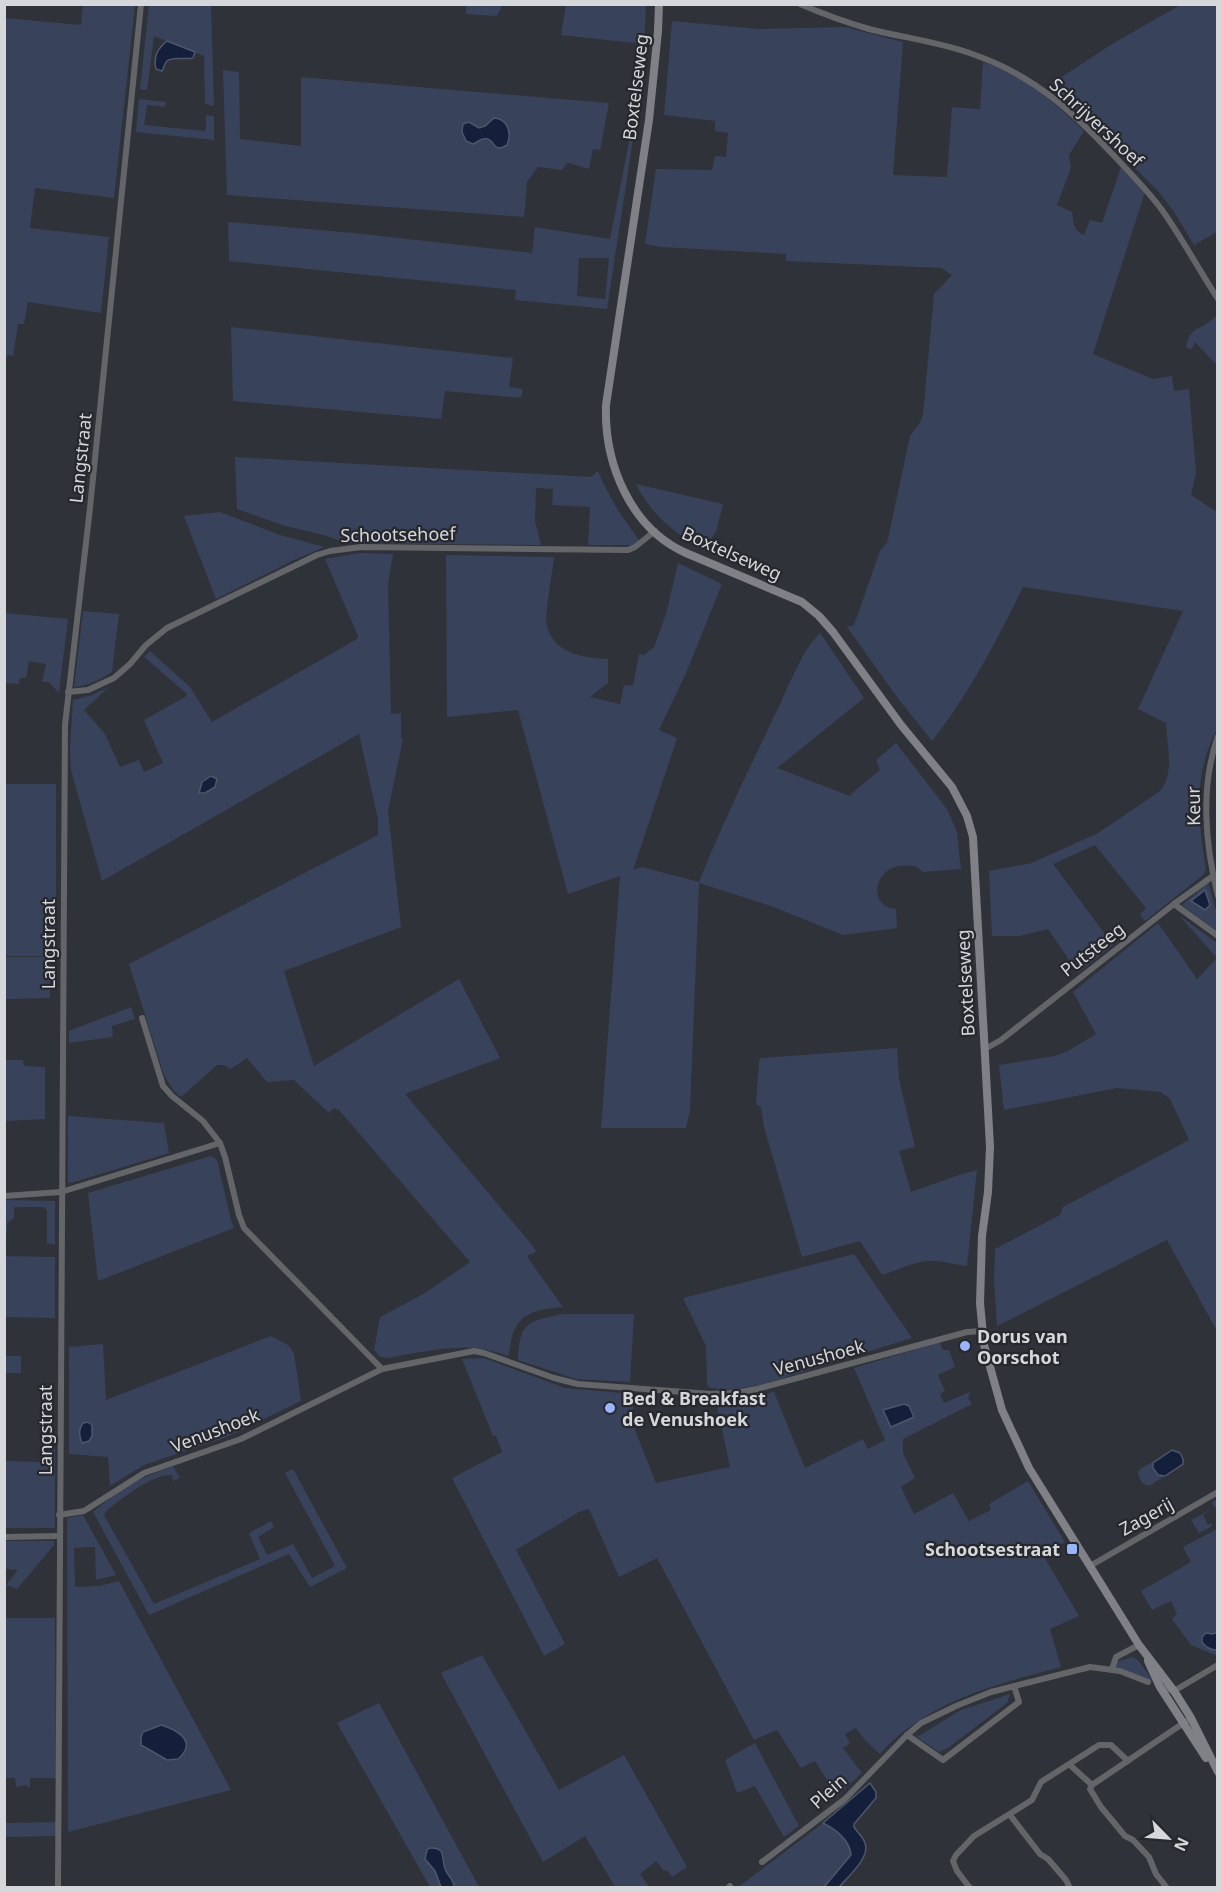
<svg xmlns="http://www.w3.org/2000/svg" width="1222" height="1892" font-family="'Noto Sans',sans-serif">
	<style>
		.green { fill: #38425b; fill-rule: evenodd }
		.water { fill: #141f3b; stroke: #4e566b; stroke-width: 1.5 }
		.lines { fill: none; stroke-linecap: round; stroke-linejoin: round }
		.minor { stroke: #646568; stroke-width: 6 }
		.secondary { stroke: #7f8186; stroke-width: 8 }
		.poi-dot { fill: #98b5fd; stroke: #26282e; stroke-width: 2 }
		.labels { text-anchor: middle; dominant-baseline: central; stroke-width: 4.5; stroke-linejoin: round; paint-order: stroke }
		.street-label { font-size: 18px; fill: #d5d7db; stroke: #26282e }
		.poi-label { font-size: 18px; font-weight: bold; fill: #d5d7db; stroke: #26282e; text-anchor: start }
	</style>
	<rect width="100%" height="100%" fill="#303239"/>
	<g class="green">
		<polygon points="1182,4 1217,5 1217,232 1194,245 1173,210 1157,190 1051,84 1112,44"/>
		<polygon points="83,5 135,5 114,198 35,188 30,228 109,237 101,313 28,302 24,324 18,324 13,356 7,355 5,368 5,18 81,25"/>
		<polygon points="149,5 211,5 214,106 205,104 204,56 154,36 147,90 140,89"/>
		<polygon points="466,5 501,5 501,9 496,16 466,14"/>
		<polygon points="566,5 646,5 644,44 561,35"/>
		<path d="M672,21L759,29L845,27L903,42L893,175L947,177L952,107L980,109L983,62C1022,73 1055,103 1084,131L1069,155L1071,168L1057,205L1072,212C1074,223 1073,231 1084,235L1090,220L1102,223L1121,167L1145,192L1093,354L1153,379L1172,376L1174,391L1189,389L1196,473L1191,495L1217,512V729C1192,777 1198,819 1206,870L1203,875L1145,921L1140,915L1146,908L1095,845L1053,864L1113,945L1078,973L1048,929L1019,936H992L989,871L1032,863L1098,833L1160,791C1175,774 1167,745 1166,723L1138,709L1183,611L1023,587C997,640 969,694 932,741L897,697L847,627L854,625L880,551L887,543L910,436L921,421L923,414L934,294L952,275L941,268L786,261V254L661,247L645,244L656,169L712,170L715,156L726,157L728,133L715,131V121L664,115Z"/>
		<path d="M223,70L239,72L240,139L301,146V77L609,103L600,150L593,149L589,169L569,163H567L562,170L538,167L527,182L524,217L227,195ZM498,118L507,126L510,139L494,144C487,138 483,139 476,143L472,123L479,128C487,126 490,120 498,118Z"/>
		<polygon points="139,99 166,102 165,107 147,105 144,125 204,131 206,129 206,115 214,116 214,140 136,132"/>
		<path d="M636,106L638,107L607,309L515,300L516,290L229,261L228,222L354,233L532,253L535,227L610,239ZM579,258H609L605,299L577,296Z"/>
		<path d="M1217,315V365L1195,342L1192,349L1186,348C1190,324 1203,331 1217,315Z"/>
		<polygon points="231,327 513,358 509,387 523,389 521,398 445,391 441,419 233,401"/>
		<polygon points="235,457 591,477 598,471 603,483 619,512 639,540 633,545 588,545 590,507 552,505 553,489 536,488 535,521 541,545 346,543 327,536 282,525 237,509"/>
		<path d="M636,484L723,504L716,532L703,549C675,534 650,513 636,484Z"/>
		<polygon points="220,512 280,535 325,547 296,559 216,599 184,516"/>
		<path d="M359,553L393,554L388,585L391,714L401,713V739H403L388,811L401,927L284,971L314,1066L459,979L500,1058L405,1094L533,1246L536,1252L528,1255V1258L563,1307C539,1310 521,1310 512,1336C510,1343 511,1350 508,1356C468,1340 429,1351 388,1358L380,1357L374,1350L380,1317L425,1293L470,1262L339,1110L334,1108L329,1113L294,1080L267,1082L247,1058L231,1069L223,1065H217L181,1097L174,1091L164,1075L129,964L378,835V819L359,734L102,881L71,770L70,748L73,700L92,695L109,687L84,710L105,734L120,767L139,760L144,772L163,763L144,720L185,697L187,694L144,657L150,651L190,687L212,722L357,639L358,636L325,559Z"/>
		<path d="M446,555L554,557C553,570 544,616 547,626C554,654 584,658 608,659V683L590,697L620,704L624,685L633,686L639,654L644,655L654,647L666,614L678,563L722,584L686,673L659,730L677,738L633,870L642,867L699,882C723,821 753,761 781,702C791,681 803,649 820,633L864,698L777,768L850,796L852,793L880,770L876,760L896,743L947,809L957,832L961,869L923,872C915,865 910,865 901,866C873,868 868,908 896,909L897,928L843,935L771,906L699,883L690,1111L686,1128H601L620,876L568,894L518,710L447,717Z"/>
		<path d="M83,611L119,614L112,672C101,679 88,686 74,687Z"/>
		<polygon points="5,613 68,619 59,693 49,682 42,682 46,664 29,661 26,678 20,678 19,684 5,683"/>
		<rect x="5" y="784" width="51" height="172"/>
		<polygon points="1208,883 1217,914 1217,932 1182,905"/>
		<polygon points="1180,916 1217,943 1217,958 1184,921"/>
		<polygon points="1158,923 1197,979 1217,958 1217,1331 1167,1240 997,1326 994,1280 995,1249 1060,1215 1063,1207 1189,1140 1170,1099 1161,1092 1117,1088 1004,1110 999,1065 1055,1056 1068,1051 1096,1034 1073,992"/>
		<polygon points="5,957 50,957 50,998 5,999 5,1060 23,1060 24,1066 45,1067 45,1119 6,1121"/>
		<polygon points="131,1007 135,1019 112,1026 113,1037 69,1043 69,1031"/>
		<path d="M897,1048L899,1079L915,1147L899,1151L911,1192L959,1175L977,1170L967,1266C956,1265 943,1261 934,1261C916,1260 898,1270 882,1275L860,1241L802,1257L764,1127L761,1107L756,1104L759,1061L761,1058Z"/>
		<polygon points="68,1116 164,1123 169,1153 71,1183 68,1182"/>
		<polygon points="211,1156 217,1160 231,1220 234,1228 98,1281 88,1193"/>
		<polygon points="4,1200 55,1201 55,1245 47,1243 47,1210 44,1207 14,1207 14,1218 7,1223 6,1246 5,1246"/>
		<polygon points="854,1254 912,1338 760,1385 730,1390 710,1388 707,1385 706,1346 683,1298"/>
		<polygon points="5,1256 55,1257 55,1318 5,1317"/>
		<path d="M561,1314H634L630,1382L576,1379L518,1360C519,1322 528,1322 561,1314Z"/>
		<polygon points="271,1336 288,1345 294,1353 301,1401 227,1437 144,1465 110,1486 108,1457 69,1454 69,1347 103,1344 106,1400"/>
		<path d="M940,1342L943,1350H949L955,1367L938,1375L945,1391L940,1394L944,1403L970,1392L968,1398L972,1404L903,1439V1453L915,1478L901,1487L914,1514L953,1493L969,1521L991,1510L989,1504L1028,1481L1065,1542L1043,1555L1079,1616L1050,1629L1061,1667C998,1684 926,1701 880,1754L864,1739L856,1728L845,1734L850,1743L843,1748L862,1773L837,1796L815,1761L801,1768L777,1730L754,1740L657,1558L619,1577L589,1509L579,1512L516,1550L565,1644L544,1656L452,1478L502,1452L496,1436H493L462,1359L484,1358L565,1388L633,1394V1425L656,1483L730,1467L716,1401L752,1397L774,1392L805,1468L863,1439L868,1449L885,1440L854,1368Z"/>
		<rect x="5" y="1356" width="16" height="17"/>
		<polygon points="55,1446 55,1528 5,1528 5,1461 40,1462"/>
		<path d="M1173,1450L1179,1451L1184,1459L1183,1465L1149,1486L1142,1483L1138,1474L1140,1469ZM1154,1461L1180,1467L1165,1476H1159L1153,1468Z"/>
		<path d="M173,1466L180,1478L173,1481L172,1475C153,1473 120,1500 106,1511L104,1515L154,1604L260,1559L249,1533L271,1521L274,1527L258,1537L267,1555L293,1544L312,1578L335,1566L285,1473L293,1469L347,1568L310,1587L289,1554L149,1615L93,1512L120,1490L137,1480Z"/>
		<polygon points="1217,1499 1217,1506 1203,1515 1208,1525 1211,1523 1212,1526 1199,1533 1191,1520 1214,1508 1212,1502"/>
		<path d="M83,1515L116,1575L96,1580L95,1547L74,1548L75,1587L99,1586L119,1581L231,1790L68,1832L67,1518ZM157,1725L167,1760L157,1753L144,1748Z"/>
		<polygon points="1217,1529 1217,1632 1213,1634 1209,1633 1211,1650 1217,1650 1217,1659 1215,1655 1191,1645 1172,1619 1177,1614 1171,1601 1152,1610 1141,1591 1191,1562 1183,1547"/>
		<polygon points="4,1541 54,1541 54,1545 17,1589 6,1585 18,1570 5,1569"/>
		<polygon points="4,1618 55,1618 56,1778 30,1778 30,1787 28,1787 26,1785 16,1787 15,1778 5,1778"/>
		<polygon points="482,1655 559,1790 624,1755 687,1867 672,1877 667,1870 664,1871 656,1861 640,1874 649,1887 615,1887 585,1836 543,1862 441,1673"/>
		<polygon points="1132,1657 1138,1660 1153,1681 1116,1667 1114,1663"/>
		<polygon points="1010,1694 1007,1703 948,1748 939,1752 917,1737 961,1710"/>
		<polygon points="379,1703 479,1887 454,1887 454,1883 445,1869 443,1855 425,1859 435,1871 441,1887 430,1887 337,1723"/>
		<polygon points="755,1743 799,1826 784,1837 755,1786 737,1793 725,1760"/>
		<polygon points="56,1822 56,1836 5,1837 4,1823"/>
		<path d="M823,1823C835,1829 850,1840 851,1855L825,1887L737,1888Z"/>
	</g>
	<g class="water">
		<path d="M167,41L195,52L193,58C186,60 172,56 167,61C164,64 164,68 162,71L156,69C153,57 158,48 167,41Z"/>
		<path d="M494,118C508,119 512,133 507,145C491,155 497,137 483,139C479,140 476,143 473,144L466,141L462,132L463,124L469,122L479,128L485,126Z"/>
		<polygon points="211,776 217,779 215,787 205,793 199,793 202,782"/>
		<polygon points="1205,890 1210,905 1205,910 1191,901"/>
		<polygon points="904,1404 909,1406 914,1417 891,1427 883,1410"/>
		<path d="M88,1422L92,1425V1436L89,1441L82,1443C79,1436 78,1429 83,1423Z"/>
		<polygon points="1172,1450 1180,1453 1183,1459 1183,1464 1165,1476 1158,1475 1153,1468 1153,1463"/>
		<path d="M1217,1632V1650C1210,1650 1206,1648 1202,1642V1637L1206,1633L1213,1634Z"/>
		<path d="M161,1725C178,1730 198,1742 178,1759L167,1760L141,1745V1737L143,1732Z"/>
		<path d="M870,1783L876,1792V1798L854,1824V1827C857,1832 863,1837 865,1843C871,1857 847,1878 839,1887H824L851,1855C850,1840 835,1829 823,1823Z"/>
		<path d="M430,1848C447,1847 441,1859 445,1869C448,1877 454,1879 454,1887H441L435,1871L425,1859L427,1850Z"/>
	</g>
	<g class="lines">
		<g class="minor">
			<path d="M800,4C823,14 845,22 869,29C904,38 941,42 975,55C1035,76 1074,113 1117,159C1132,175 1149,192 1162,210C1182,238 1199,270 1218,299"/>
			<polyline points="68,692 88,690 114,678 130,664 146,645 167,628 317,555 330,551 361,547 628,550 635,547 655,531"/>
			<path d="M1218,736C1200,786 1205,845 1218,896"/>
			<polyline points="1174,904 1218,936"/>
			<polyline points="142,1018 163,1086 172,1096 203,1121 220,1143 225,1157 239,1215 244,1228 382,1369"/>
			<polyline points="985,1049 1001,1040 1174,904 1213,876"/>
			<polyline points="4,1196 61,1192 220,1143"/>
			<polyline points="59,1515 84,1511 144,1473 241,1439 382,1369 474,1351 484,1353 554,1378 578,1384 711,1394 735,1393 757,1389 967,1332 982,1331"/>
			<polyline points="4,1537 59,1536"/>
			<polyline points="1090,1566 1218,1492"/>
			<polyline points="1112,1669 1116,1657 1139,1645"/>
			<polyline points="1160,1687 1174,1691 1216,1666"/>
			<polyline points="907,1735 943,1760 1019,1702 1014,1686"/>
			<polyline points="1070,1765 1092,1785 1191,1718"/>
			<polyline points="1092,1785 1090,1789 1101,1807 1125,1836 1133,1840 1149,1857 1156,1874 1167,1888"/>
			<polyline points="1010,1815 1040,1854 1048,1859 1066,1880 1070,1888"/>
			<polyline points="762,1862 845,1799 907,1735 921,1723 956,1706 991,1692 1090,1667 1120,1671 1148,1682"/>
			<polyline points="58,1888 65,725 90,508 141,4"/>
			<polyline points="728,1888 730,1886"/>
			<polyline points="970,1888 957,1871 953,1861 956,1855 974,1836 1032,1800 1041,1782 1099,1745 1111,1745 1128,1761"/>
		</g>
		<g class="secondary">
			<path d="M659,4L658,31L649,120L606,405C604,463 630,528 686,553L802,602L819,616L833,632L901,725L952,787L967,816L973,837L990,1147L988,1192L982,1236L980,1303L984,1345L1002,1410L1029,1468L1139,1645L1174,1691L1191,1718L1218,1772"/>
			<polyline points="1148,1661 1160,1687 1206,1758"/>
		</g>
	</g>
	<g class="poi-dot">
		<circle cx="965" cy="1346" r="6"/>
		<circle cx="610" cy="1408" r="6"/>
		<rect x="1066" y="1543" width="12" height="12" rx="3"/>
	</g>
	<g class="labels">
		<g class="street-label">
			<text transform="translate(635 87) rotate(-83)">Boxtelseweg</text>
			<text transform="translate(1097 122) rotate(43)">Schrijvershoef</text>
			<text transform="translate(80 458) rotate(-84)">Langstraat</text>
			<text transform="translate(398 534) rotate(-1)">Schootsehoef</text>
			<text transform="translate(732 553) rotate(24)">Boxtelseweg</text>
			<text transform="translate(1193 806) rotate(-91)">Keur</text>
			<text transform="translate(48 944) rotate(-90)">Langstraat</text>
			<text transform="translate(1092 949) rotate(-38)">Putsteeg</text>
			<text transform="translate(965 983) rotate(-93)">Boxtelseweg</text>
			<text transform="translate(819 1357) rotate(-15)">Venushoek</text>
			<text transform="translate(45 1430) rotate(-90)">Langstraat</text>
			<text transform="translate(215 1430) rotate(-21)">Venushoek</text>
			<text transform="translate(1146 1516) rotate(-29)">Zagerij</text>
			<text transform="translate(828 1791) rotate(-42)">Plein</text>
		</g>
		<g class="poi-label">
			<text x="977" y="1336">Dorus van<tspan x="977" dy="21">Oorschot</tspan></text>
			<text x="622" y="1398">Bed &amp; Breakfast<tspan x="622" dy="21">de Venushoek</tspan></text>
			<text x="1060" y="1549" text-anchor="end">Schootsestraat</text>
		</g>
	</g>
	<rect width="1222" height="1892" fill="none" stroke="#d5d7db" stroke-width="12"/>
	<g transform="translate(1168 1838) rotate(115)" stroke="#26282e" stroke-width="4.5" paint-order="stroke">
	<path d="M0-4.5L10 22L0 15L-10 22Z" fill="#d5d7db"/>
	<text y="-9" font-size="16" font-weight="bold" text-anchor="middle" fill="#d5d7db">N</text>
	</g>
</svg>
